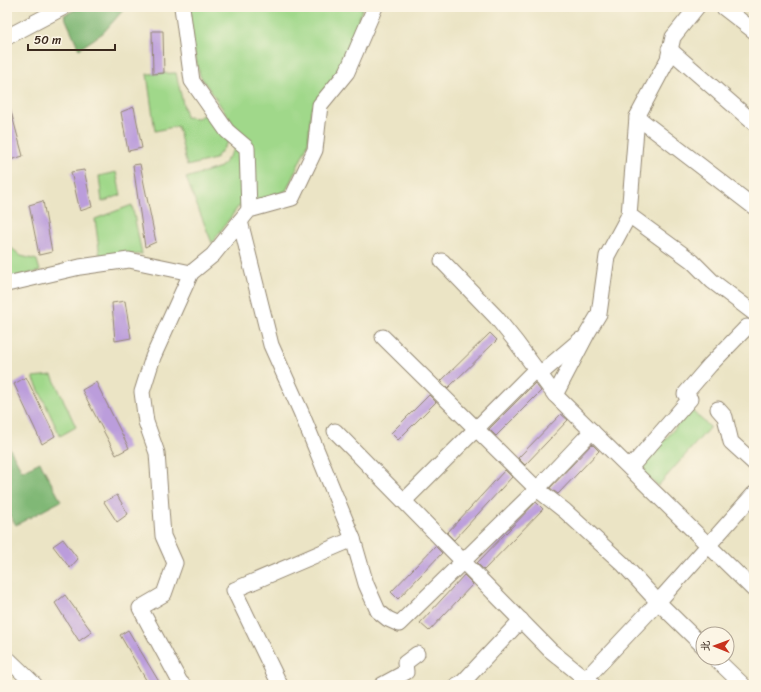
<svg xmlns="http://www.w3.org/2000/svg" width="761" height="692" font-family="Sriracha,'LXGW WenKai TC',sans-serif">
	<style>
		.green { fill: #a0d88a; stroke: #6e8154 }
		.forest { fill: #80b876; stroke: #5e714a }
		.building { fill: #bb9ddb }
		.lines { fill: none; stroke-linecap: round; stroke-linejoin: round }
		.minor-casing { stroke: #938772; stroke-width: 17 }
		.minor { stroke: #fff; stroke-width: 15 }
	</style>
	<rect width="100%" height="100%" fill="#fcf5e5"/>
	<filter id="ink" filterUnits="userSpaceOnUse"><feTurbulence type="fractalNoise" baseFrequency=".025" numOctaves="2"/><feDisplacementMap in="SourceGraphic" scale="8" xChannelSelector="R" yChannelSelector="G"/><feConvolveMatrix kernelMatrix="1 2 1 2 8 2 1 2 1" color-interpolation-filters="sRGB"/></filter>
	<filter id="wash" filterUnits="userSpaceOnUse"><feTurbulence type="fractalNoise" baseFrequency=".012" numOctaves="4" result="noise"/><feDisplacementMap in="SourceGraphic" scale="16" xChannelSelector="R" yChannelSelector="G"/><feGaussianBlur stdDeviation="0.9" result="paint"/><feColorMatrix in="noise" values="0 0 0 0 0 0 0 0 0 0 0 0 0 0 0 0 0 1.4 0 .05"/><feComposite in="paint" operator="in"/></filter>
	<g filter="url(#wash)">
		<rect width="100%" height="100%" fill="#ebe4c5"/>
		<g class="green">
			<polygon points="184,7 363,7 343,64 311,110 308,144 286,191 238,207 212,243 186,178 221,167 243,138 200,76"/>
			<polygon points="176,73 186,117 198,118 208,112 230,140 215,159 187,166 178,126 155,131 147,74"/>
			<polygon points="116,172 121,195 102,202 99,176"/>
			<polygon points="132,205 142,254 100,257 95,219"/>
			<polygon points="7,244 21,256 37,260 40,271 7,279"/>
			<polygon points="52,375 76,427 60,436 33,377"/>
			<polygon points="691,410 710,427 658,486 639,469"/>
		</g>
		<g class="forest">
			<polygon points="81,7 126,7 103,33 79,49 64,15"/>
			<polygon points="7,443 22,471 40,462 61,501 16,525 7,511"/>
		</g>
		<g id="blocks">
			<g class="building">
				<polygon points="152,31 163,31 164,73 153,74"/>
				<polygon points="134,107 142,148 128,151 121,112"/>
				<polygon points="10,108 23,156 10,160 7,149 7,109"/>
				<polygon points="140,164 156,242 145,247 133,165"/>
				<polygon points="84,170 92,207 80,211 71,172"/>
				<polygon points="43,201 52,252 39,255 29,205"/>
				<polygon points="125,301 131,338 115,341 112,303"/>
				<polygon points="490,333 497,340 448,388 441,381"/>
				<polygon points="26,377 55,436 42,444 14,384"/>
				<polygon points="96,382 129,448 116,455 82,390"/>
				<polygon points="535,383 541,391 496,436 489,429"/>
				<polygon points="429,395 436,402 398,440 391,433"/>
				<polygon points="561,414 568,420 525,465 518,458"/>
				<polygon points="592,444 599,451 558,494 550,488"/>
				<polygon points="505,470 512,477 454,540 447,533"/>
				<polygon points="117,495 128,514 117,522 104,502"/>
				<polygon points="536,502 543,509 484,570 477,563"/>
				<polygon points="63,539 78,559 70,568 53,546"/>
				<polygon points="435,546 442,553 398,599 391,592"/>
				<polygon points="464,575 473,584 429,631 420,623"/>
				<polygon points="65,595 92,632 79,641 55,603"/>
				<polygon points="128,630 161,685 149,685 120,635"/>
			</g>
		</g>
	</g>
	<g filter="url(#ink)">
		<use href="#blocks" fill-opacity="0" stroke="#938772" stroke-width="1"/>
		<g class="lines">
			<g class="minor-casing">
				<g id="minor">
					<polyline points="182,7 192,81 227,131 247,148 249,210"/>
					<polyline points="723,7 754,31"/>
					<polyline points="7,37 64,7"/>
					<polyline points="669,49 754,123"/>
					<polyline points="637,117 754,207"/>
					<polyline points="629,215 692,261 712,281 754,313"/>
					<polyline points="240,221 271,345 301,412 353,539 366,584 378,611 388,619 399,624 537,489 592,431"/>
					<polyline points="442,261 496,317 516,342 555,395 754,590"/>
					<polyline points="7,284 80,267 129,260 191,273"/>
					<polyline points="383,337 537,489 565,511 623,564 658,602 703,646"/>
					<polyline points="540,374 580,340"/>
					<polyline points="555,395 587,334 599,314 607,256 629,215 637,117 668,59 673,37 697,7"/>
					<polyline points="718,409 725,417 731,442 754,463"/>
					<polyline points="335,431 550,650 593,685"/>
					<polyline points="630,468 690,399 685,394 710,365 747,327"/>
					<polyline points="404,501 536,369"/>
					<polyline points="7,658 35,685"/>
					<polyline points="715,658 743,685"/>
					<polyline points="183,685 180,682 140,608 164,594 175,563 163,536 157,453 146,422 142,392 153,357 191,273 213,255 249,210 292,198 315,150 320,105 347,72 375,7"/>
					<polyline points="280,685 234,590 353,539"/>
					<polyline points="382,685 406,672 405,663 417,654"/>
					<polyline points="457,685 463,682 521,620"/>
					<polyline points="580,685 658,602 754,494"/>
				</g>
			</g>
			<use href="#minor" class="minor"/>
		</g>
	</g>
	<rect width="761" height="692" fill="none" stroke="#fcf5e5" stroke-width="24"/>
	<g transform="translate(715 646) rotate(271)"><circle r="19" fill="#fcf5e5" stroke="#afa495"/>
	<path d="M0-3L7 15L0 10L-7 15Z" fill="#c8321e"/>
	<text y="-6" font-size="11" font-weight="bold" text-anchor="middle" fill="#3b2a1e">北</text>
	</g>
	<path d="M28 44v6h87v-6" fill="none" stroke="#3b2a1e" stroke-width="2"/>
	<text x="34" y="44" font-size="12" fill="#3b2a1e" stroke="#fcf5e5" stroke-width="3" paint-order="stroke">50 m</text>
</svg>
